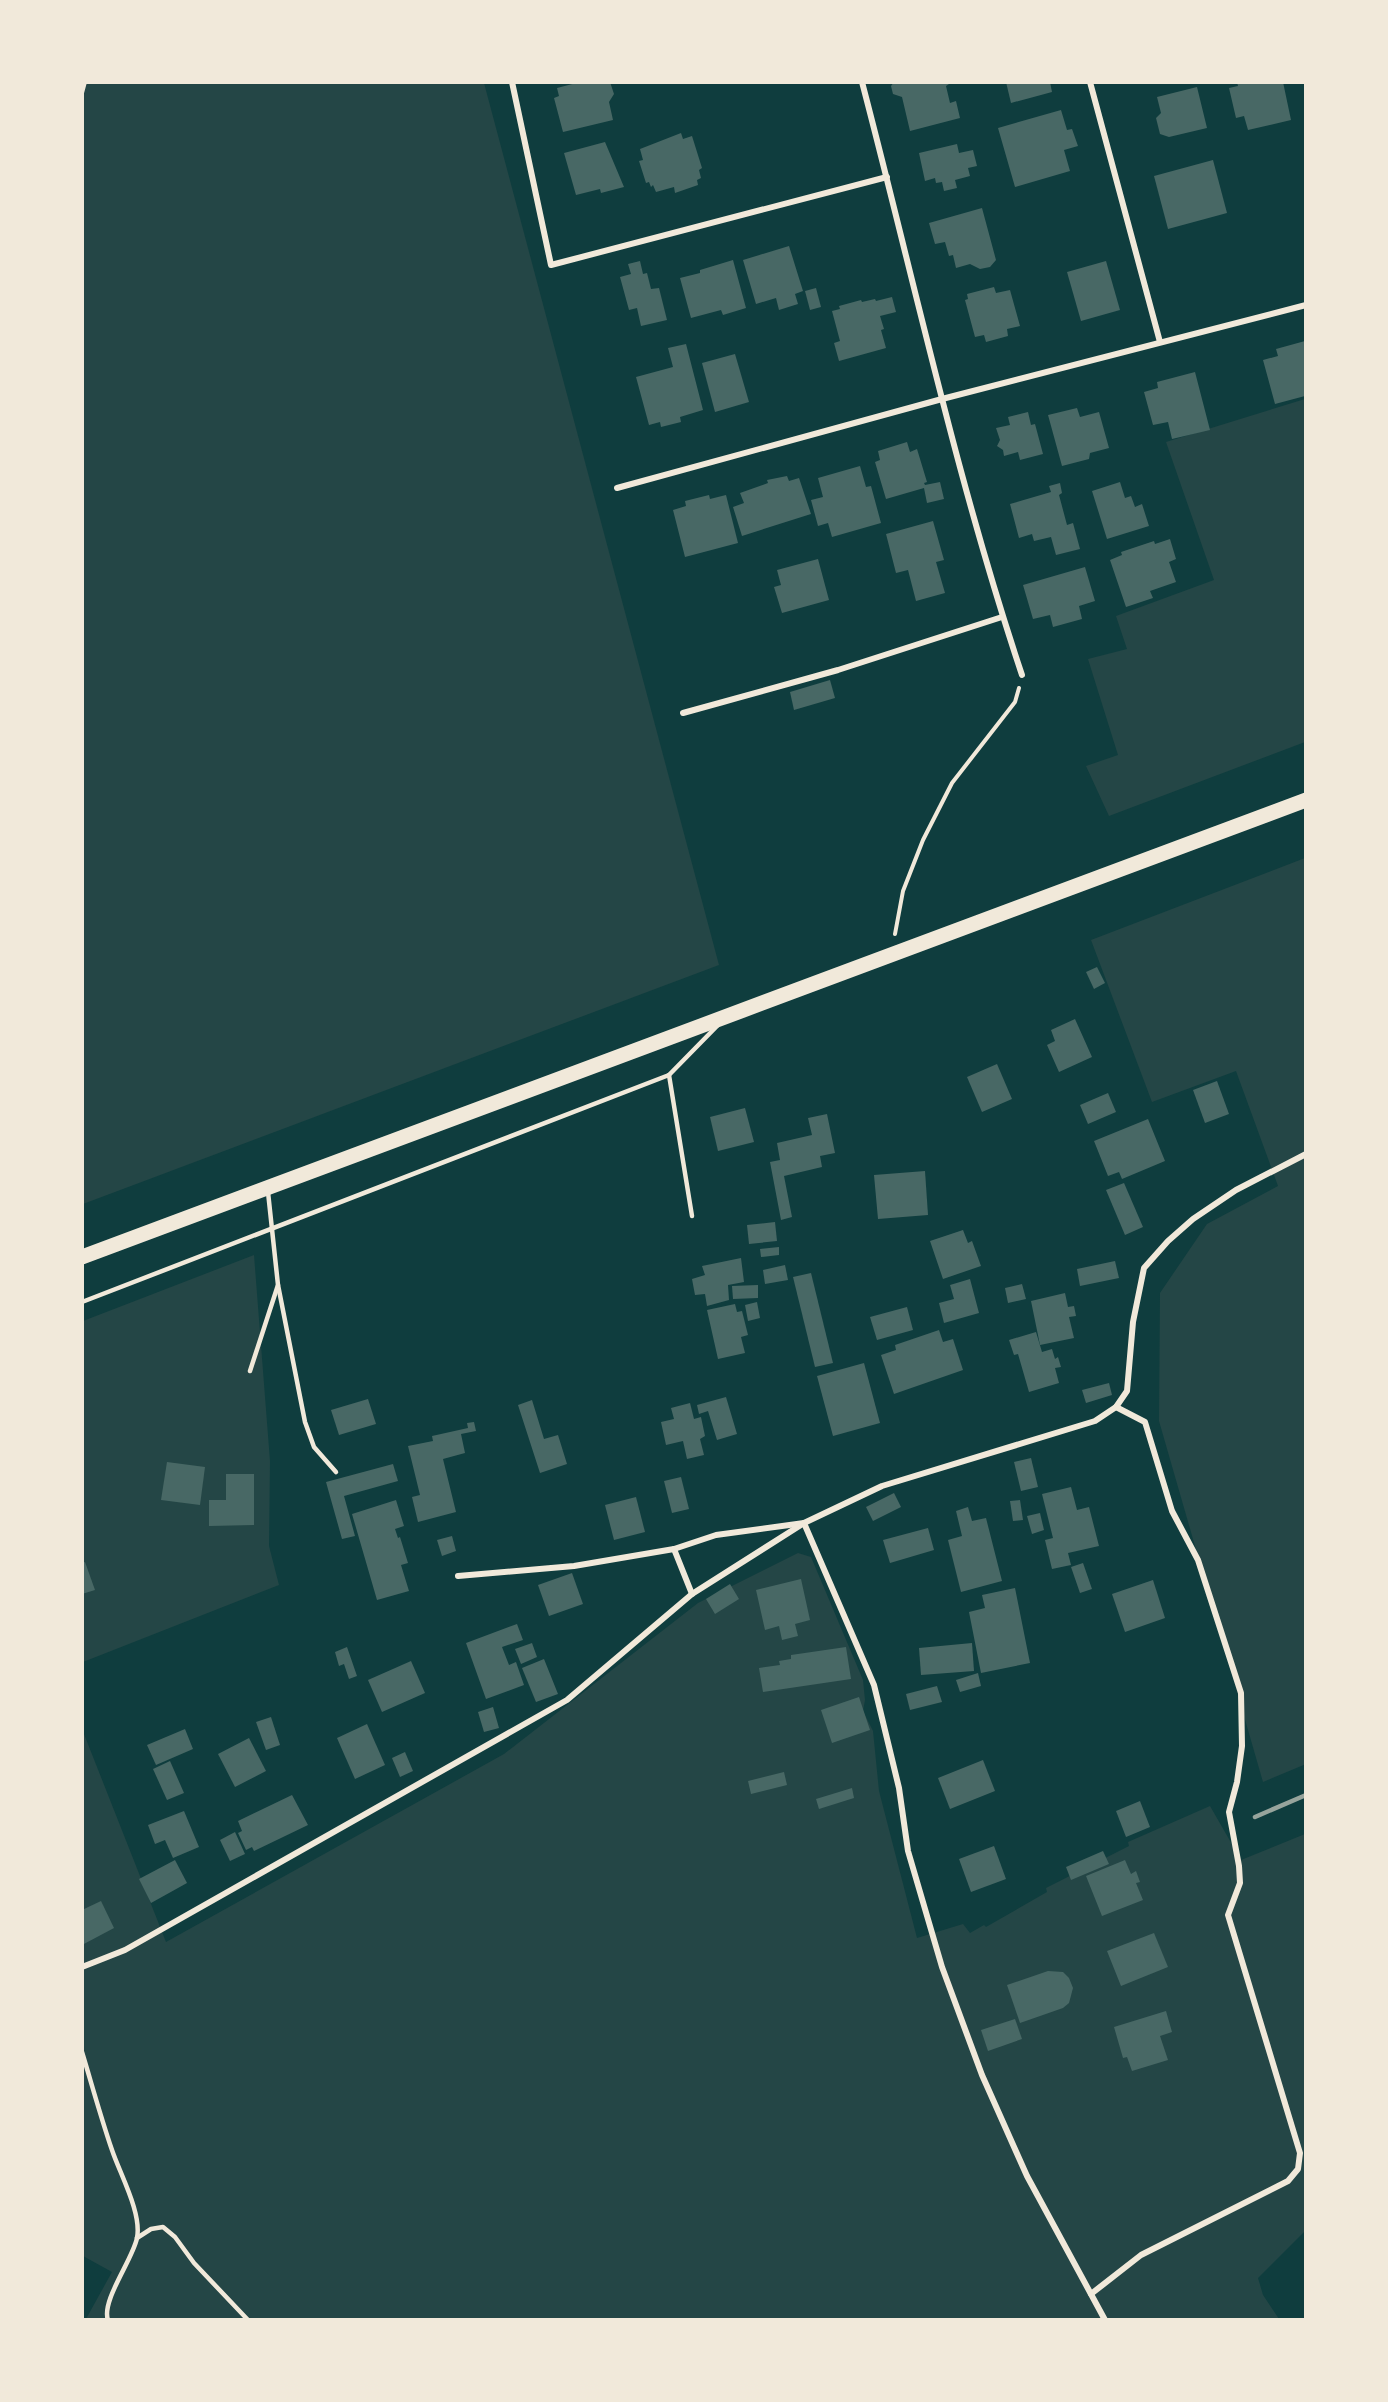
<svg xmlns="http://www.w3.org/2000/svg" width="1388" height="2402" font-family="Rubik,sans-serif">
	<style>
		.green { fill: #244646 }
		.building { fill: #486865 }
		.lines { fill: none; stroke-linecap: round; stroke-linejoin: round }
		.path { stroke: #f1e9da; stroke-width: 4 }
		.service { stroke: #f1e9da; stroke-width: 4.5 }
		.minor { stroke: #f1e9da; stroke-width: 6 }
		.primary { stroke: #f1e9da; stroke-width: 15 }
		.rail { stroke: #97a49c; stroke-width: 4.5 }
	</style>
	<rect width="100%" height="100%" fill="#0f3d3e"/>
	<g class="green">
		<polygon points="83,83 484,83 719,965 83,1204"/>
		<polygon points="1305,399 1305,742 1109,816 1086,766 1118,755 1088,659 1127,649 1116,616 1214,580 1166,442"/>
		<polygon points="1305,858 1306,1764 1263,1782 1159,1421 1160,1293 1207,1224 1278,1186 1236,1071 1152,1102 1091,940"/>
		<polygon points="254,1255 270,1461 269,1546 279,1585 83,1662 83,1321"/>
		<polygon points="798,1553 811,1557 863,1680 865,1700 863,1711 873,1731 879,1791 917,1938 963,1924 970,1933 984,1925 986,1927 1047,1892 1046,1888 1129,1846 1128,1842 1210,1806 1241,1860 1305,1834 1305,2231 1258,2278 1263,2295 1279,2319 86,2319 112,2272 83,2256 82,1729 166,1942 504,1754 698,1603"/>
	</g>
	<g class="building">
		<polygon points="580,82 610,82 614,94 609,102 613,120 563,132 554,98 559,96 557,88"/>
		<polygon points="894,82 952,82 946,86 950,103 956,101 960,118 910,131 902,97 893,94 891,86"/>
		<polygon points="1006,82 1050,82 1052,92 1011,103"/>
		<polygon points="1237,82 1283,82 1291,120 1248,130 1244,116 1236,118 1229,88 1238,86"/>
		<polygon points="1197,87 1207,128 1169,137 1160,134 1156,118 1161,113 1157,97"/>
		<polygon points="1061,110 1067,130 1072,129 1078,146 1064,150 1070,171 1015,187 998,128"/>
		<polygon points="681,133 683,139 692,136 702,168 699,170 701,178 697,180 698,185 675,193 674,187 656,192 653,185 651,187 649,182 646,183 639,161 643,160 640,149"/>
		<polygon points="605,142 624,187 601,193 600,189 576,195 564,153"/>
		<polygon points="957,144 959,153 973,150 977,166 968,168 970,176 955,180 957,188 944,191 942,182 936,183 935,178 925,181 919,153"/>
		<polygon points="1213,160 1227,213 1168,229 1154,176"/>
		<polygon points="982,208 996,260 990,267 980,269 970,264 956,268 953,255 949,256 945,242 935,244 929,223"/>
		<polygon points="789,246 803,291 795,294 798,304 779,310 776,298 756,304 743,260"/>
		<polygon points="733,260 746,308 723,315 721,310 691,318 680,278 700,273 700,270"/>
		<polygon points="640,261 643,274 647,273 651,289 659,288 667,320 641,326 637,308 629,310 620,277 631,274 628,264"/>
		<polygon points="1106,261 1120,310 1081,321 1067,272"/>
		<polygon points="994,287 996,293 1010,290 1020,326 1007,329 1008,336 986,342 984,335 975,337 965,300 968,299 967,294"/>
		<polygon points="816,288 821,307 810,310 805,291"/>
		<polygon points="892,297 896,312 880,316 884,329 881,330 886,348 839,361 834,343 840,341 832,311 840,309 839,306 861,300 862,302 875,299 876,301"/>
		<polygon points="1305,341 1305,396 1275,404 1263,360 1278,356 1276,349"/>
		<polygon points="686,344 703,410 680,417 681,422 661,427 660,422 649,425 636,377 673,367 668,348"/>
		<polygon points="735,354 749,402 715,412 702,363"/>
		<polygon points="1195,372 1210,430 1172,439 1168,422 1153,425 1144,392 1158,388 1157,382"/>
		<polygon points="1077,408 1080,417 1099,412 1109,448 1090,453 1089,459 1062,466 1048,415"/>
		<polygon points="1028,412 1031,425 1035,424 1043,454 1020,460 1018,452 1004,456 1003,450 997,446 1000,440 996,428 1010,425 1008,417"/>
		<polygon points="907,442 910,452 917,449 927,482 924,483 925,485 940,482 944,499 927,503 924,488 886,499 875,462 880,460 878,451"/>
		<polygon points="860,466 866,487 871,486 881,523 832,537 828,523 818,526 811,500 823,497 818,478"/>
		<polygon points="787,476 789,481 799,478 811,514 742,536 733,507 744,503 740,493 768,483 767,480"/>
		<polygon points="1120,482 1125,498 1131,496 1135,507 1142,504 1149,526 1107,539 1092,491"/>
		<polygon points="1060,483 1062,493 1059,495 1067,525 1073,523 1080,549 1056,555 1051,537 1034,541 1032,534 1019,538 1010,504 1051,492 1049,486"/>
		<polygon points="709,495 710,499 726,495 738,543 685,557 673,510 686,506 685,501"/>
		<polygon points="933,521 944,560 936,562 945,593 916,601 908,570 896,573 886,534"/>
		<polygon points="1170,539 1176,559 1169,562 1176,582 1150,591 1153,598 1126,607 1110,560 1122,555 1121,552 1154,541 1155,544"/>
		<polygon points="818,559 829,600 782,613 774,587 781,585 777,570"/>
		<polygon points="1085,567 1095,601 1079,606 1082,619 1053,627 1050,615 1033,619 1023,585"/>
		<polygon points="830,680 835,698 794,710 790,692"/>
		<polygon points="1097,967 1105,983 1094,989 1086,972"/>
		<polygon points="1075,1019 1092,1057 1059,1072 1047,1045 1055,1041 1051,1030"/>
		<polygon points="997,1064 1012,1099 982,1112 967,1077"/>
		<polygon points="1217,1081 1229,1114 1205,1123 1193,1090"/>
		<polygon points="1108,1093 1116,1112 1088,1124 1080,1105"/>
		<polygon points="745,1108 754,1142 718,1151 710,1117"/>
		<polygon points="827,1114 835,1153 820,1156 822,1167 784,1176 792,1217 781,1220 770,1162 780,1160 777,1143 812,1135 808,1118"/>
		<polygon points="1148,1119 1165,1161 1122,1179 1119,1172 1108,1176 1094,1141"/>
		<polygon points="925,1171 928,1215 878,1219 874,1175"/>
		<polygon points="1124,1183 1143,1227 1125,1235 1106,1190"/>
		<polygon points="775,1222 777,1241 749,1244 747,1225"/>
		<polygon points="963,1230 968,1243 972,1241 981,1266 943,1279 930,1241"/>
		<polygon points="779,1247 779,1255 761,1257 760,1249"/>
		<polygon points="741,1258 744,1282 728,1285 729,1300 707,1306 705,1294 695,1295 692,1279 705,1275 702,1266"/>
		<polygon points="1115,1261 1119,1278 1080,1286 1077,1269"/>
		<polygon points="785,1265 788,1280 765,1284 763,1270"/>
		<polygon points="811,1273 833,1363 815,1367 793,1277"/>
		<polygon points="970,1279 979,1313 944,1323 939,1303 954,1299 950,1285"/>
		<polygon points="1022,1284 1026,1299 1008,1303 1005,1288"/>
		<polygon points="758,1285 758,1298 733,1299 732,1286"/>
		<polygon points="1065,1293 1068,1307 1074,1306 1076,1316 1069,1317 1074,1338 1040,1345 1031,1301"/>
		<polygon points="757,1302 760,1318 748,1321 745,1305"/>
		<polygon points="735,1304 737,1312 742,1311 748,1335 741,1337 745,1353 718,1359 707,1310"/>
		<polygon points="907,1307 913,1330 877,1340 870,1317"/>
		<polygon points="939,1330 943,1342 953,1339 963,1370 894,1394 881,1355 896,1350 895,1345"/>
		<polygon points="1036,1332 1042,1352 1052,1349 1055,1359 1058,1357 1061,1367 1055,1368 1059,1383 1029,1392 1018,1354 1014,1355 1009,1340"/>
		<polygon points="864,1363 880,1423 833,1436 817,1376"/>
		<polygon points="1109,1383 1112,1395 1086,1403 1082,1390"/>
		<polygon points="726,1397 737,1434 717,1440 708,1411 699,1414 697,1405"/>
		<polygon points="368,1399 376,1424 339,1435 331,1410"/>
		<polygon points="532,1400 544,1439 558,1435 567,1464 540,1473 518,1405"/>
		<polygon points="690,1403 694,1419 701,1417 705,1436 700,1439 704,1455 687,1459 683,1441 666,1445 661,1422 674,1419 671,1408"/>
		<polygon points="474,1422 476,1431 461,1434 465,1453 443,1459 456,1512 418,1522 412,1497 420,1495 408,1446 433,1441 432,1436 468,1428 467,1423"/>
		<polygon points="1031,1458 1038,1487 1021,1491 1014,1462"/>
		<polygon points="167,1462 205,1467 200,1505 161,1500"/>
		<polygon points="393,1464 398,1481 344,1496 355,1536 342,1539 326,1482"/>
		<polygon points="226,1474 254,1474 254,1525 209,1526 209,1500 226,1500"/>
		<polygon points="681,1477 689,1509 672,1513 664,1481"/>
		<polygon points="1071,1487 1077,1510 1089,1507 1099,1546 1068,1553 1071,1565 1052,1569 1045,1540 1053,1538 1042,1494"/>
		<polygon points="894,1493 901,1507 873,1521 866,1507"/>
		<polygon points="636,1497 645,1532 614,1540 605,1505"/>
		<polygon points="396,1500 404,1526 395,1529 398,1538 400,1537 408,1563 401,1565 409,1591 377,1600 352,1514"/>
		<polygon points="1020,1500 1023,1520 1013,1521 1010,1501"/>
		<polygon points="968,1507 972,1521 986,1518 1002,1581 961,1592 948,1540 962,1536 956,1511"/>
		<polygon points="1040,1513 1044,1530 1032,1534 1027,1516"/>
		<polygon points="928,1528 934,1550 890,1563 883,1540"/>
		<polygon points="452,1536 456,1551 442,1556 437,1540"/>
		<polygon points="85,1562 95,1590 82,1594 82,1563"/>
		<polygon points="1083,1563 1092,1589 1080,1593 1071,1567"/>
		<polygon points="572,1573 583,1604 549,1616 538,1585"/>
		<polygon points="801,1579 810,1620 795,1624 798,1636 782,1640 779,1626 765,1630 756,1590"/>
		<polygon points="1153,1580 1165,1618 1125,1632 1112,1594"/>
		<polygon points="730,1584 739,1599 715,1614 706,1599"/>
		<polygon points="1015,1588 1030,1663 981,1673 969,1612 985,1608 982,1595"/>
		<polygon points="517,1624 523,1640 502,1647 509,1665 516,1662 524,1685 486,1699 466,1643"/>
		<polygon points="532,1643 537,1657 521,1664 515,1649"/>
		<polygon points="972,1643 974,1671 921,1675 919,1648"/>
		<polygon points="347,1647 357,1676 349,1679 344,1664 339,1666 335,1652"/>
		<polygon points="846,1647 851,1679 763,1692 759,1668 780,1665 779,1661 791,1659 791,1655"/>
		<polygon points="544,1659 558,1694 536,1702 522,1668"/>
		<polygon points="411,1661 425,1693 382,1712 368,1680"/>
		<polygon points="978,1673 981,1686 960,1692 956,1680"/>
		<polygon points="937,1686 942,1702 910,1710 906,1694"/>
		<polygon points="859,1697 870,1730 832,1743 821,1710"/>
		<polygon points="493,1707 499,1728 484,1732 478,1712"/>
		<polygon points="271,1717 280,1745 266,1750 256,1722"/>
		<polygon points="367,1724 385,1765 355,1779 337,1738"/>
		<polygon points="185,1729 193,1749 156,1765 147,1745"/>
		<polygon points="249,1738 266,1771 235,1787 218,1754"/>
		<polygon points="405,1752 413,1771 400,1777 392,1758"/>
		<polygon points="983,1760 995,1791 950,1809 938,1778"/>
		<polygon points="170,1761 184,1793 167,1800 153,1769"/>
		<polygon points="784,1772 787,1785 751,1794 748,1781"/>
		<polygon points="852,1788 854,1798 819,1809 816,1799"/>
		<polygon points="292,1795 308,1825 254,1851 252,1847 246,1850 238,1833 242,1831 238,1821"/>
		<polygon points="1140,1801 1150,1827 1126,1837 1116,1811"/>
		<polygon points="184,1811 199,1847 173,1858 165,1840 155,1844 148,1825"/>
		<polygon points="235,1832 245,1854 230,1861 220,1840"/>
		<polygon points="994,1846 1006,1879 971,1892 959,1859"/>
		<polygon points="1103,1851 1109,1864 1071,1880 1066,1867"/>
		<polygon points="175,1860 187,1883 151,1903 139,1879"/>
		<polygon points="1125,1860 1131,1874 1136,1871 1140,1882 1136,1883 1143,1900 1102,1916 1086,1876"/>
		<polygon points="101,1901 114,1928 82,1945 82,1910"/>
		<polygon points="1154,1933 1168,1967 1121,1986 1107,1951"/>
		<polygon points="1048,1971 1063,1972 1069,1978 1073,1988 1069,2003 1063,2008 1020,2023 1007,1985"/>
		<polygon points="1166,2011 1172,2032 1160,2036 1168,2060 1132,2071 1127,2057 1123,2058 1114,2027"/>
		<polygon points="1015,2019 1022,2039 988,2051 981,2030"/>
	</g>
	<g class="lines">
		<g class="path">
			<polyline points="82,93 85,82"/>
			<polyline points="895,934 903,891 923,840 952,783 1015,702 1019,688"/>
		</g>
		<g class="service">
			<polyline points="669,1075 692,1216"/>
			<polyline points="278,1285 305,1422 314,1447 336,1472"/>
			<polyline points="82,1302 669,1075 718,1025"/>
			<polyline points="250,1371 278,1285 268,1192"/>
			<path d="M82,2052C92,2085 101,2118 112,2150C120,2174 142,2213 137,2238C133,2259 101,2301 108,2320"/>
			<polyline points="137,2238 151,2229 163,2227 175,2237 194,2263 248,2320"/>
		</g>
		<g class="minor">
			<polyline points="512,82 551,265 887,177"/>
			<path d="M862,82C914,280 957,481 1022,675"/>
			<polyline points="1090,82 1160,342"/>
			<polyline points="617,488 942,399 1306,305"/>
			<polyline points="683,713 838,670 1002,617"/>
			<polyline points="674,1549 692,1594"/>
			<polyline points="458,1576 574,1566 674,1549 716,1535 804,1523 874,1685 899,1788 908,1851 942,1967 982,2075 1027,2176 1105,2320"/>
			<polyline points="82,1967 125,1950 567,1700 692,1594 804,1523 882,1486 1095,1421 1116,1407 1127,1391 1133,1322 1144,1268 1168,1241 1193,1219 1236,1190 1306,1154"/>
			<polyline points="1091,2294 1141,2255 1288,2181 1298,2169 1300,2153 1228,1915 1240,1883 1239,1866 1229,1812 1237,1782 1242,1746 1241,1693 1198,1560 1172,1511 1145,1422 1116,1407"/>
		</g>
		<polyline class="primary" points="82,1257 1306,800"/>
		<polyline class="rail" points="1255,1817 1306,1795"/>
	</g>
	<rect width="1388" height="2402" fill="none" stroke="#f1e9da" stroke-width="168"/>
</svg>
